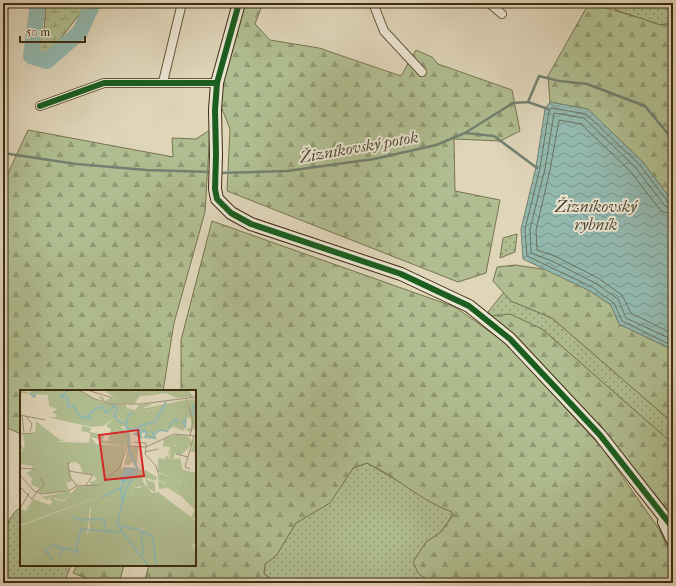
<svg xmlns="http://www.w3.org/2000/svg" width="676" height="586" font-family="'IM FELL French Canon',serif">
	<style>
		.grass { fill: url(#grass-dots); stroke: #787450 }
		.forest { fill: url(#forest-firs); stroke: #787450 }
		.wetland { fill: url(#wetland-marsh); stroke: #787450 }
		.water { fill: url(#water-waves); stroke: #728170 }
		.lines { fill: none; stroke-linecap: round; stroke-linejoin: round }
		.shore { stroke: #6a7260; stroke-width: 1 }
		.stream { stroke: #728170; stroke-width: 2.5 }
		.river { stroke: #93b9af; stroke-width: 16 }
		.street-casing { stroke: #68563b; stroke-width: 10 }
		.secondary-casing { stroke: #402c11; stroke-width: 14 }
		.street { stroke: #eae4d2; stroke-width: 8 }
		.secondary { stroke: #eae4d2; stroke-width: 12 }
		.cycleway-casing { stroke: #eae4d2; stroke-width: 8 }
		.cycleway { stroke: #1b5e20; stroke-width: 6 }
		.labels { text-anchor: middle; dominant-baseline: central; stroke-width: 4; stroke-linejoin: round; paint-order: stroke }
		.water-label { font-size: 16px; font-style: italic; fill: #514831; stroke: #eae4d2 }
		.inset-river { fill: none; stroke: #93b9af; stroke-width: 2 }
		.inset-road { fill: none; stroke: #9f9176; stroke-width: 1 }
		.view { fill: #d62828; fill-opacity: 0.15; stroke: #d62828; stroke-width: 2 }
		.inset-edge { fill: none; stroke: #402c11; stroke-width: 2 }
	</style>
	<defs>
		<pattern id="grass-dots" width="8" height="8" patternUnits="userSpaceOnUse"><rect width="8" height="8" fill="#b0bd90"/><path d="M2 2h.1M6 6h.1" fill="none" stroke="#919a74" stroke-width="1.8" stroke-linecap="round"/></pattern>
		<pattern id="forest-firs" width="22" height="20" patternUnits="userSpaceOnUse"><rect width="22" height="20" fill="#b0bd90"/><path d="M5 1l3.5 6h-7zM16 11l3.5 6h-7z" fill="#919a74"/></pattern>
		<pattern id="wetland-marsh" width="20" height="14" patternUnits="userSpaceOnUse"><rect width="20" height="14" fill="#b0bd90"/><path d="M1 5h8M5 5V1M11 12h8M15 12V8" fill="none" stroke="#919a74"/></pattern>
		<pattern id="water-waves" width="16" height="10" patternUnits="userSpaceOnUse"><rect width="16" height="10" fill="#93b9af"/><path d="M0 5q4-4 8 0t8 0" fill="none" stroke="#79978d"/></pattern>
	</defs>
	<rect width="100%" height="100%" fill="#dfd5b9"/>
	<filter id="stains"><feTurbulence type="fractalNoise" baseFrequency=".005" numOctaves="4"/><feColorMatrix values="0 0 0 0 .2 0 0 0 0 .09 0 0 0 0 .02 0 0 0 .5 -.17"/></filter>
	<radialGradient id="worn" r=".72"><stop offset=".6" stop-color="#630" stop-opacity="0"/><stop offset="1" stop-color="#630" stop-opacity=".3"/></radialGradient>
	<g class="grass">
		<polygon points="612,3 673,3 673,23 660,25 616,10"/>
		<polygon points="517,234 515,252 500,258 503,238"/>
		<polygon points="504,292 511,301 552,318 673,423 673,444 542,329 490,316 488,312"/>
		<polygon points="367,463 452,512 453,514 441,532 426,542 418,573 431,583 277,583 264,574 265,564 276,556 296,523 329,503 353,468"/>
		<path d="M18,509H21V565H71L64,583H3C3,559 0,524 18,509Z"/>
	</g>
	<g class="forest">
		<polygon points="241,3 263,3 255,24 270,40 319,48 401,76 416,50 432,57 438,64 512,90 520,131 500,141 454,139 455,191 500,200 486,273 458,282 227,191 230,129 217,96"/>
		<polygon points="589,3 637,17 660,25 673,23 673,202 642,161 588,110 550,102 548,76"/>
		<polygon points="28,130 173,157 172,138 196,139 210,130 205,212 174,323 163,391 21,391 21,434 3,426 3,184"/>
		<path d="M212,221L455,307L507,344L603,449L659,529L673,559V583H431L418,573L413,562L426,542L441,532L453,515L452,512C421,501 397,477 367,463L353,468L330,503L296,523L276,556L265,564L264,574L277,583H144L149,565H195V391H181V340Z"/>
		<polygon points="515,265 549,270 590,291 611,305 619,324 673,350 673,423 552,318 511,301 493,281 497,267"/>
		<polygon points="510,314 542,329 673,444 673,522 490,316"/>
		<polygon points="77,565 124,565 119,583 99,583 73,573"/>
	</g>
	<polygon class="wetland" points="46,3 88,3 51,51 37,56 34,52 44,31"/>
	<polygon class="water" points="550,102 588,109 642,161 673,202 673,350 619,324 611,305 590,291 523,259 521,229 536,167 545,109"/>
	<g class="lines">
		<g class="shore">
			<polyline points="673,204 668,202 639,164 586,114 551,108 549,111 540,168 525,229 527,256 592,287 614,303 622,321 673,346"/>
			<polyline points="673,209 665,206 635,167 584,118 554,113 545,169 530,229 531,253 552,261 595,283 618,299 626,318 673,340"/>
			<polyline points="673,215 661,211 630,171 581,124 559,120 550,170 536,230 537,250 555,256 598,278 622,295 631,313 673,334"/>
		</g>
		<g class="stream">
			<polyline points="528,102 548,109"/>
			<polyline points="465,133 494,136 537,168"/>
			<polyline points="3,153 76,164 146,170 211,172"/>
			<polyline points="218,173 287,171 374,159 436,145 465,133 513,103 528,102 539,76 559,81 587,84 645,106 673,140"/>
		</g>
		<polyline class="river" points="38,3 31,56 47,61 80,32 93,3"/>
		<g class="street-casing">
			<g id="street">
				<polyline points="373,3 384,31 422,72"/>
				<polyline points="489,3 502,14"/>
				<polyline points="163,82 182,3"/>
				<polyline points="40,106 104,83 217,83"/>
			</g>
		</g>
		<g class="secondary-casing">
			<g id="secondary">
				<polyline points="239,3 217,83 215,110 216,155 215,189 217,199 231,213 251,224 401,274 469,306 510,339 600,435 673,528"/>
				<polyline points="664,522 673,541"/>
			</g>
		</g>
		<use href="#street" class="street"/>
		<use href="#secondary" class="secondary"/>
		<g class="cycleway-casing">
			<g id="cycleway">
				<polyline points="239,3 217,83 215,110 216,155 215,189 217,199 231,213 251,224 401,274 469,306 510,339 600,435 673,528"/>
				<polyline points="40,106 104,83 217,83"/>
			</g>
		</g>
		<use href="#cycleway" class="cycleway"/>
	</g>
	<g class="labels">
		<g class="water-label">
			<text transform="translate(359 147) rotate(-10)">Žizníkovský potok</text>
			<text x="596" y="206">Žizníkovský<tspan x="596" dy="18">rybník</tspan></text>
		</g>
	</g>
	<g transform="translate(20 390)">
		<rect width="176" height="176" fill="#dfd5b9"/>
		<path d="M0,0L10,3L13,0H58L81,12L106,15L107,18L99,25L110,21L112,27L119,32L132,34L137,32L138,24L142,22L136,18L126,22L121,19L166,10L173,34L171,42L166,40L169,38L171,40L172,34L171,28L166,27L164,41L154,37L136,42L131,41L130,47L126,40H120V36L112,38L105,36L106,32L97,27L83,36L71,37L28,27H36L37,24L32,23L37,19L29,16L28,5L0,3ZM84,0H133L134,5L120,6L114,14L92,13L83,11L78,6L83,7L85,11L91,8L96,9ZM176,8L173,10L176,11V39L172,40L168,10ZM62,36L71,38L70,42L84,45L83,50L70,47V43L61,41ZM152,56H158L153,69L149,70ZM75,60L90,69L88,75L79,81L68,73ZM101,76L102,80L86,105L0,136L85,104ZM125,80L137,87L136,90L124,87L123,92L132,103L138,102L176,131V154L172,155L176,163V176H62L65,170L62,163L12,166L6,176H0V146L5,152L11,146L15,148L16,152L13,163L65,159L66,145L70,140L69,131L73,130L70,129L71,118L77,117L85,109L101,113L96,129L99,138L102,136L123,141L122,127L110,116L113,98H121ZM138,83L157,90L160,94V102L145,97V93L138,90ZM50,101V105L43,110L34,108L33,111H30L31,107L27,110L22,107Z" fill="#b0bd90"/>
		<path d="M133,0H169L173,7L157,8L146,3L134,5ZM134,13L121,19L128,22L136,18L142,22L138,25L137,32L132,34L119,32L112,27L110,21L98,25L107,18L115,20L119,15ZM96,27L106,32L105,36L100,37L110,43L111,55L105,56L101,79L85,104L0,135V119L6,121L13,109L30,115L34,109L44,111L57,97L80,95L92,86L79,94L71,96L70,92L77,90L73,84L63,83L60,75L56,72L48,73L52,91L46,93L49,100L26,104L16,102L20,99L11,94L12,88L7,83L13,79L12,76L0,74V61L3,62L2,59L0,60V54L3,58L5,57L3,44L15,43L36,50L15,43L16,31L39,49L45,51H38L41,52L69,53L70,47L76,54L105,56L80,53L81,50L88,51L91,39L86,36ZM75,60L90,69L88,75L83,73L79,81L68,73ZM158,44L169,47L173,53L176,47V62L170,61L173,57L170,56L161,65L155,64L158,56L153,55L148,67L149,70L160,68L163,80L176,83V130L171,126L175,120L161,106L147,98L139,99L138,91L144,93L145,97L160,102V92L138,82V68L144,69L148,65L150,57L143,56L144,49ZM108,57H122L118,59L117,75L114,76L113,72L109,75H104ZM104,76L105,79L100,91L102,97L116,78L123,80L122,96L113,98L110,116L122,127L123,139L98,137L96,129L101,113L85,109L77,117L70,118L65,159L13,163L16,150L11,147L9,150L4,151L0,146V136L86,105ZM124,86L133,88V92L131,88L125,89L135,93V102L128,98ZM61,163L65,164V172L62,176H6L12,166Z" fill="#b0bd90" fill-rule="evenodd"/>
		<path d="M115,26L119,32L130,36V44L135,47H125L128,44L125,40L120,44L122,47L115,44L120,42L119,36L113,40L106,38L111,27Z" fill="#b0bd90"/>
		<path d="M105,77L116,78V80L102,97L100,89Z" fill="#93b9af"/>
		<path class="inset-river" d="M48,0L41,7L48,8V17L50,18L55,16L56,22L61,27L71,29L67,26L77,18L83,17L86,23L95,16L97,19L94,26L98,31L106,34V38L113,40L119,37L120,42L115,44L121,47L120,44L124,40L127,44L125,47L135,48L131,41L135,44L139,40L147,41L154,30L159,31M10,3L14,7L17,0M175,25L172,20L173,15H176M162,30L165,36L166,27M106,34L109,24H114M118,37L136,31L146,12M108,38L109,61L118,80L106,99L97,134L128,176M101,96L102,113M82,107L101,98M53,127L62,130L81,129L85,132L84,141L101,142M98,135L120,140L133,147L136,176M121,140L123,165M56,158L61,139L84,141M40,167L43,158L58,162L56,157M33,170L26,161L32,155L43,158"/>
		<path class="inset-road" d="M59,0L75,9L92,14H121L176,7M67,0L93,8M166,8L173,31L170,46M0,25L25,30M2,25L4,43M6,26L12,34L10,42M0,44L14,43M114,52L126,53V57M125,62L138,59M156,64L168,67M50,73H48L50,87L57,96M0,78L15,79M170,79L165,77L174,46M49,81L73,85L66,95M138,83L136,76L125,64L126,57L154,44L176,46M0,85L14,101L21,104L48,101L57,96L80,95L100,77L107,56L126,57M0,97L12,109L16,103M16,102L24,96L21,88M1,117L9,103"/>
		<path class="view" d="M118,40L124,86L85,90L79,45Z"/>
		<rect width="176" height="176" class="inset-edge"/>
	</g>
	<rect width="676" height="586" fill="none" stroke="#dfd5b9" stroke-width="16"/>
	<rect x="4" y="4" width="668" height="578" fill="none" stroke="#402c11" stroke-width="2"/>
	<rect x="8" y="8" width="660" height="570" fill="none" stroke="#402c11"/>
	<path d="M20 36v6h65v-6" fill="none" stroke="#402c11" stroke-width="2"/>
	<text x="26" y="36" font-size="12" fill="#402c11" stroke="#eae4d2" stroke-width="3" paint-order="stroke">50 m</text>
	<rect width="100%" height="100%" filter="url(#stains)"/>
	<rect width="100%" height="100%" fill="url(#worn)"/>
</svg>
